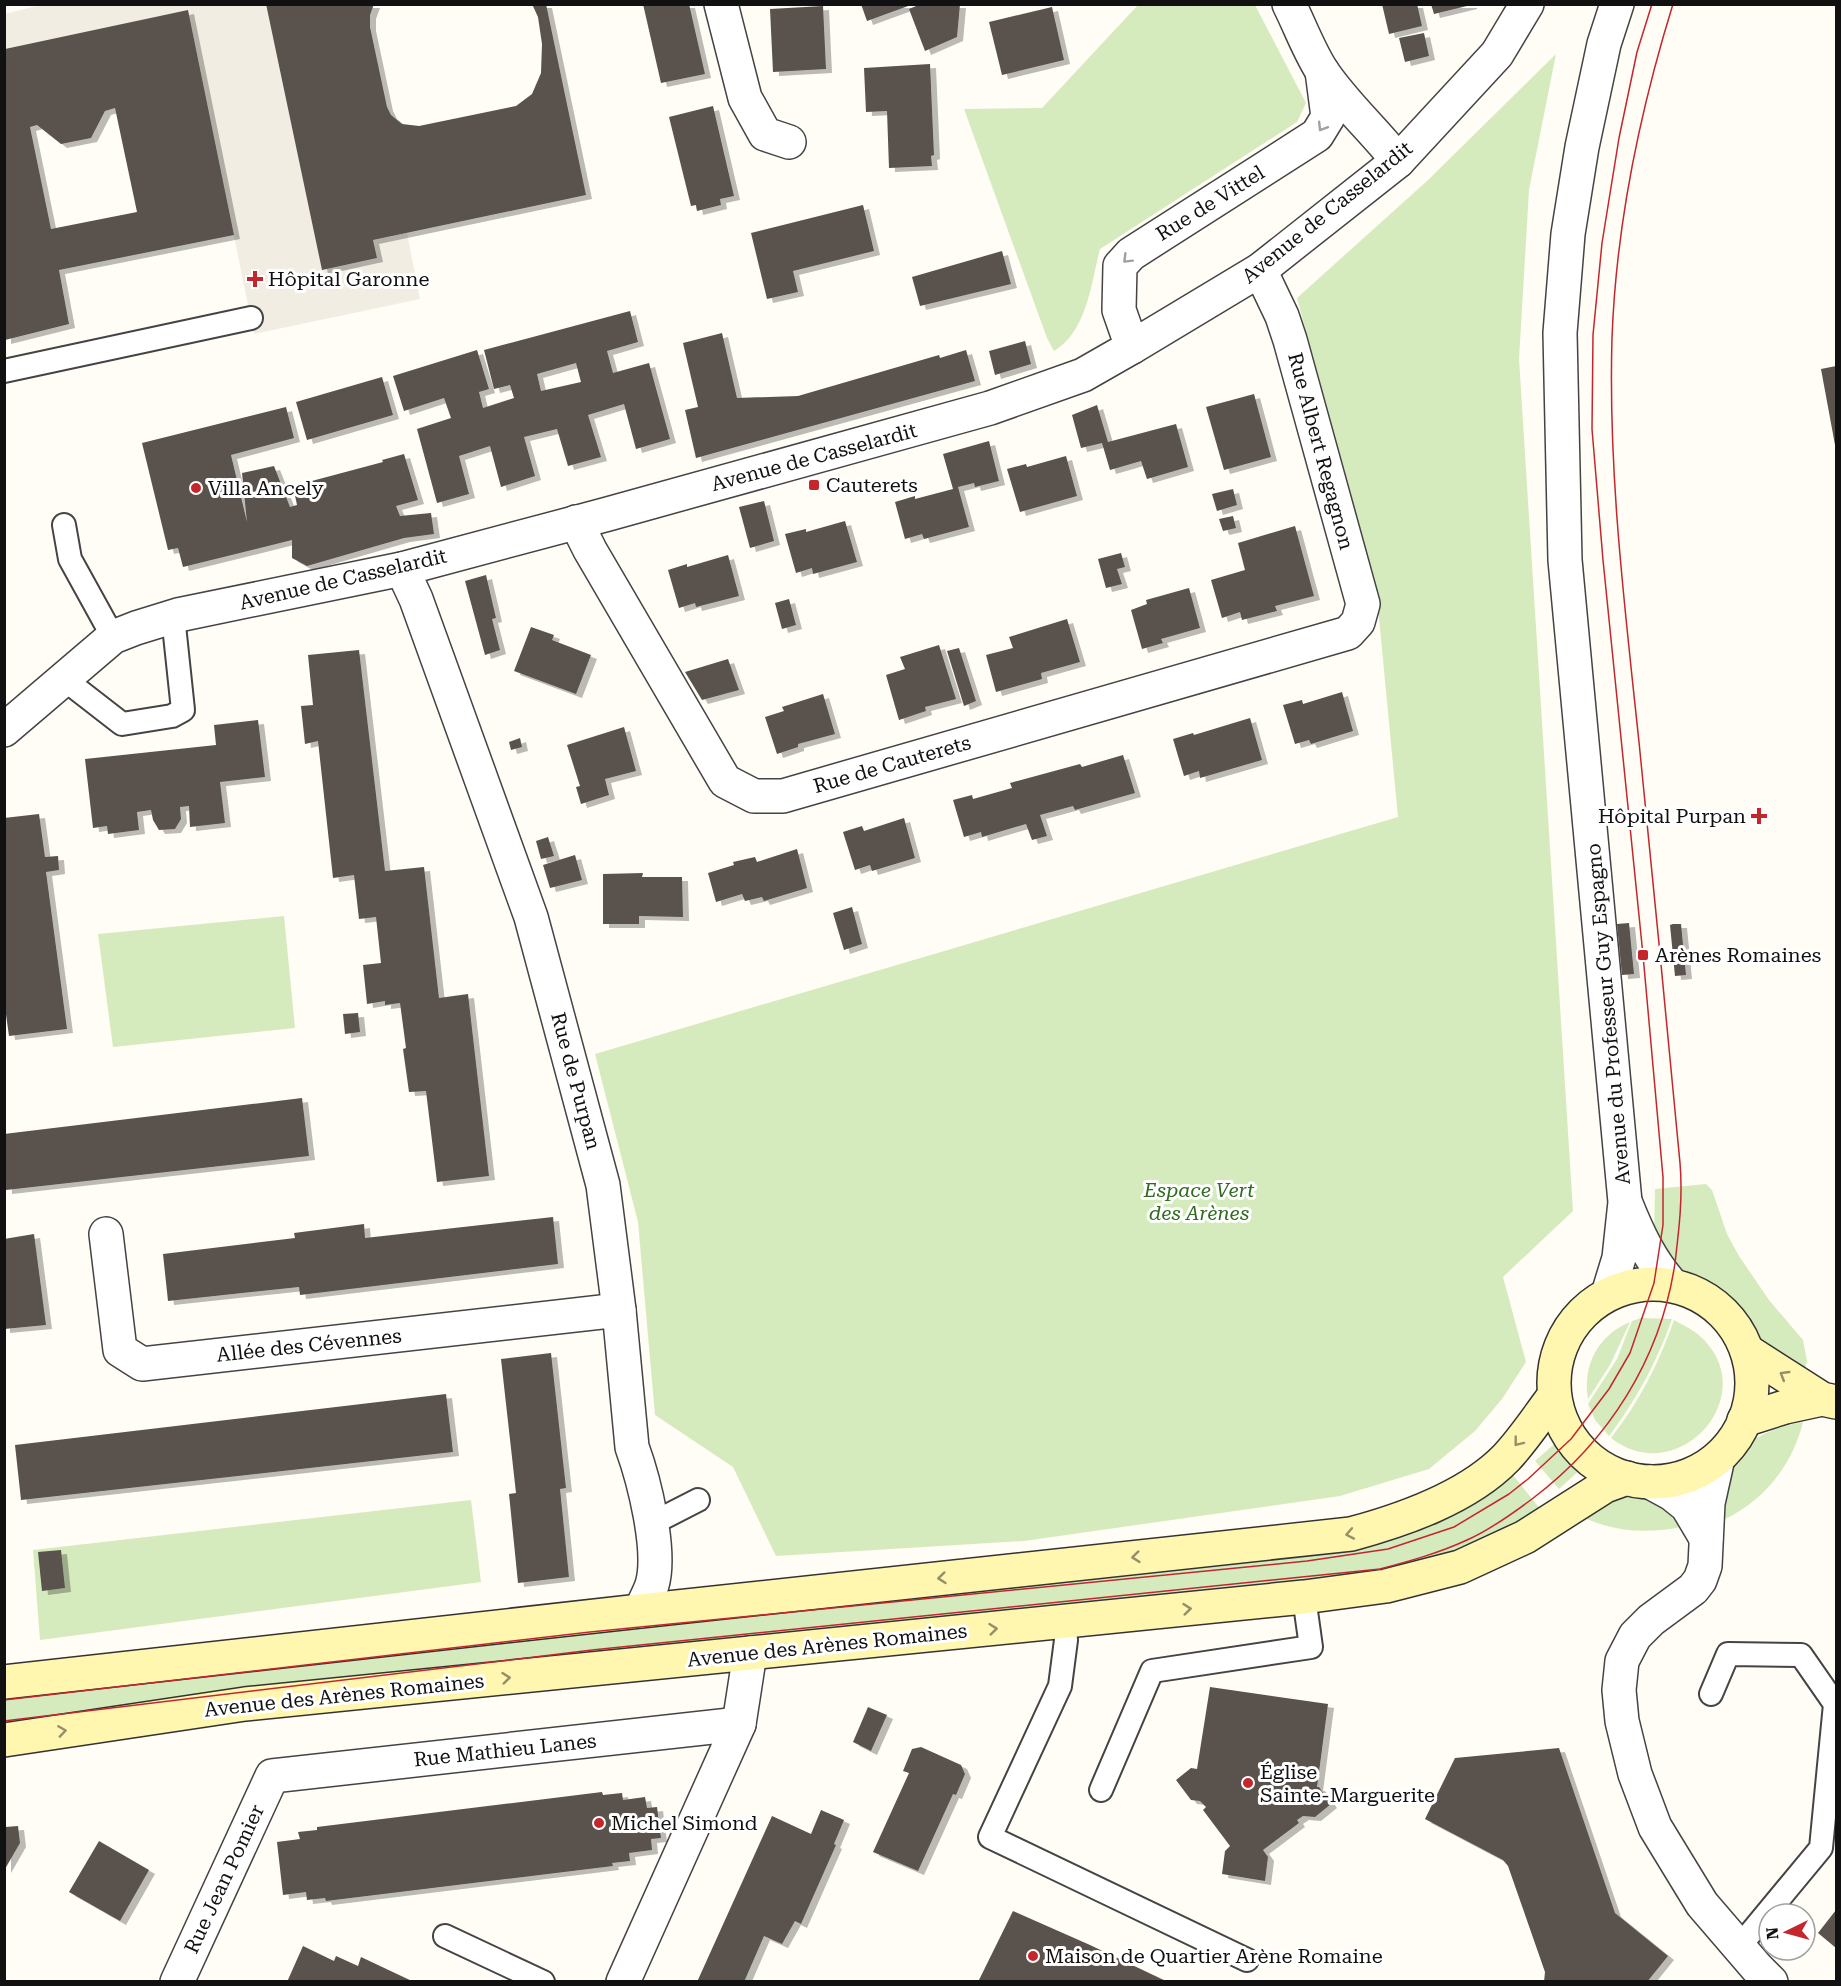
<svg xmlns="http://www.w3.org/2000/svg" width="1841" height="1986" font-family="'Roboto Serif',serif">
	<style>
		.green { fill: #d5ebbd }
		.plaza { fill: #f1ede2 }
		.building { fill: #5a524d; fill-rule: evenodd; filter: url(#shadow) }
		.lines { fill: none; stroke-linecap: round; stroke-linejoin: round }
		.service-casing { stroke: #444; stroke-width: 26 }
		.minor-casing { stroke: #444; stroke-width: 36 }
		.tertiary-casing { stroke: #444; stroke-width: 36 }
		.secondary-casing { stroke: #333; stroke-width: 36 }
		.service { stroke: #fff; stroke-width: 22 }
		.minor { stroke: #fff; stroke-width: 33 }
		.tertiary { stroke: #fff; stroke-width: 33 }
		.secondary { stroke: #fff6b0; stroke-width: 33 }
		.tram { stroke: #c4262e; stroke-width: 1.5 }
		.oneway { stroke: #a0a0a0 }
		.oneway2 { stroke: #948f68 }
		.poi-dot { fill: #c4262e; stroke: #fff; stroke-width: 2 }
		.labels { text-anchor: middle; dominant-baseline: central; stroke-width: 6; stroke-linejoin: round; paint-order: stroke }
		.street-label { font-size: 20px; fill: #111; stroke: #fff }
		.poi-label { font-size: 20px; fill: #111; stroke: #fff; text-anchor: start }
		.park-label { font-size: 20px; font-style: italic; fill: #2f6b1f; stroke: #fff }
	</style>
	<defs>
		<filter id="shadow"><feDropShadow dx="6" dy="4" stdDeviation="0" flood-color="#0004"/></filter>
	</defs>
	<rect width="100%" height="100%" fill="#fffdf5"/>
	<g class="green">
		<path d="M1138,5H1255L1306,103L1297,122L1100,249C1091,284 1087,331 1054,351L1047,338L964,109L1042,108Z"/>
		<polygon points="1556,54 1529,190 1519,359 1573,1211 1503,1277 1526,1362 1502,1399 1475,1431 1429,1469 1340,1496 1024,1541 776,1556 733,1467 655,1415 638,1222 595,1054 1398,817 1377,597 1297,298 1427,181"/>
		<polygon points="284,916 295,1028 113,1047 98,934"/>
		<polygon points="1706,1184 1712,1190 1727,1234 1739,1256 1769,1300 1803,1340 1807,1361 1805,1369 1760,1343 1731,1306 1677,1267 1654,1234 1655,1189"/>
		<path d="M1641,1318L1672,1319C1657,1362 1636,1400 1609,1436L1595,1420L1588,1404L1617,1359L1632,1321Z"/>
		<path d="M1674,1320C1685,1326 1696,1331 1705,1341C1760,1400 1676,1489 1611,1438C1639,1402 1659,1363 1674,1320Z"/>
		<path d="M1630,1322L1610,1365L1588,1399C1582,1366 1598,1335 1630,1322Z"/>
		<path d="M1803,1422C1792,1466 1764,1501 1723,1520C1721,1505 1723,1497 1727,1483C1728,1476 1729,1466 1733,1460C1748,1437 1777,1427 1803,1422Z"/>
		<polygon points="1559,1440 1582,1468 1559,1489 1535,1461"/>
		<polygon points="1509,1470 1545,1515 1409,1571 5,1728 4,1693 1296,1552"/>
		<path d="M1635,1494C1656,1498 1671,1509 1681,1527C1646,1534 1615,1532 1582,1517L1619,1495Z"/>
		<polygon points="471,1500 481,1582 40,1640 33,1550"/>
	</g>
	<polygon class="plaza" points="40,5 266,5 322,269 376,258 373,240 407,233 420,299 254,334 188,11 5,49 5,14"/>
	<g class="building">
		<polygon points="266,4 374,4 370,15 370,27 387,107 391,115 402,124 419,126 516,106 532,94 541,73 542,44 538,17 532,4 546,4 586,195 373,240 377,258 322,270"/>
		<polygon points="643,4 689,4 705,74 661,83"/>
		<polygon points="861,4 911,4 911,5 867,21"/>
		<polygon points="921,4 960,4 957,37 925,51 909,9"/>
		<polygon points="1382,4 1417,4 1422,26 1389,34"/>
		<polygon points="1431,4 1471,4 1471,5 1434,14"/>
		<polygon points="823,6 826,69 773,72 770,9"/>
		<polygon points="1052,7 1064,60 1002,75 989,22"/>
		<path d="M188,10L234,235L59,270L69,324L5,340V49ZM115,108L137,212L51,229L30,127L37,125L61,144L91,138L105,111Z"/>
		<polygon points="1424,33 1429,56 1405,62 1399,38"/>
		<polygon points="930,64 934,155 931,156 932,166 889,168 887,111 866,112 864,68"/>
		<polygon points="713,106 734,196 720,199 721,205 697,211 696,205 691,206 669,117"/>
		<polygon points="863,205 874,251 793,271 798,292 767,299 751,233"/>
		<polygon points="1002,251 1011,284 920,306 912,277"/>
		<path d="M630,311L638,342L607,351L613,373L649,363L670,439L636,449L624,404L588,415L601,457L568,466L557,429L524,437L535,476L501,487L490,446L459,456L469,494L437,503L417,429L451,418L444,398L404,411L393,376L477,350L489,389L479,392L483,408L514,398L510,385L494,389L484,350ZM576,363L581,382L541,391L537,374Z"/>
		<polygon points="722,333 737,398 798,396 939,355 940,358 966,350 975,381 696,458 685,410 698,407 683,343"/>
		<polygon points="1025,341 1031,364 995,375 989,351"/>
		<polygon points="1836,366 1836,445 1835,445 1821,369"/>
		<polygon points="382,377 393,415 307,440 296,402"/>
		<polygon points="1254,394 1271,457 1224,470 1206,407"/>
		<polygon points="1097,405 1108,442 1176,424 1188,467 1147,479 1141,461 1110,470 1102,443 1081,448 1072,415"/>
		<polygon points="286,407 294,438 231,455 247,522 242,473 274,466 290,507 297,505 293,486 383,462 382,460 404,454 418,500 396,506 400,516 431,513 434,534 404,538 307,566 292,558 292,540 183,567 178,548 168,550 142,443"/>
		<polygon points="989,441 999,481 975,487 974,483 958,487 969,527 924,539 922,534 905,539 895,502 915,496 915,499 953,489 943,454"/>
		<polygon points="1066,456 1077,496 1020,512 1007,469 1026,464 1027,467"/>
		<polygon points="1233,489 1237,505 1217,511 1212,494"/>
		<polygon points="764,501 774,541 750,548 739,507"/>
		<polygon points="1233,516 1236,528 1223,531 1219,519"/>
		<polygon points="845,521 857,562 813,574 812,568 796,573 785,534 806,529 806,532"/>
		<polygon points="1295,526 1314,596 1275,606 1277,611 1242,620 1240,612 1222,618 1211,580 1245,570 1238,543"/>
		<polygon points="1121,553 1125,567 1117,569 1122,584 1106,588 1098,559"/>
		<polygon points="728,555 739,596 696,607 695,603 679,608 668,570 687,564 687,567"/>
		<polygon points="486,575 496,618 492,619 500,650 485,655 465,581"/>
		<polygon points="1189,588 1200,628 1161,639 1163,643 1142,649 1131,610 1147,604 1146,600"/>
		<polygon points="789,599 796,625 782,629 775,603"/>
		<polygon points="1067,619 1080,662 1041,673 1042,679 996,692 986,655 1013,648 1009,637"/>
		<polygon points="531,627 554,635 552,640 591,655 576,694 514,671"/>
		<polygon points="939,645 956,699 925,707 926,711 899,720 886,675 905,669 900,657"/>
		<polygon points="959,648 976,701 964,706 947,651"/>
		<polygon points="359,650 385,871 424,867 439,998 468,994 489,1176 437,1182 426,1091 409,1092 403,1049 406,1048 400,1003 385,1005 385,1001 367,1004 363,965 381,963 376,917 359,919 354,875 333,878 318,741 305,744 301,706 313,705 308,655"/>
		<polygon points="728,659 739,690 702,700 685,672"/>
		<polygon points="1342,692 1353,731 1311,744 1309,740 1295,744 1283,705 1302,700 1303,704"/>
		<polygon points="823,694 835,734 798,744 798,747 777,754 765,717 784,711 782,707"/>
		<polygon points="1250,718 1262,760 1200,778 1199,771 1184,776 1173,739 1193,733 1194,735"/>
		<polygon points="258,720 265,777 220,782 225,823 190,827 189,806 180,807 181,819 175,829 159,830 153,820 151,810 137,812 139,830 108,834 107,826 93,828 85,759 216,745 214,725"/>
		<polygon points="624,727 636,771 605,779 609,795 581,804 576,787 580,786 567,745"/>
		<polygon points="520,738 522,747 511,750 509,742"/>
		<polygon points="1123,755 1135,793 1075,810 1073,806 1040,815 1047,836 1032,840 1026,824 982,837 981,832 964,837 953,800 972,795 973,799 1012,788 1010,783 1080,764 1082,767"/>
		<polygon points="39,814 45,857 58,856 59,870 46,872 67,1029 9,1036 4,1000 4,818"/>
		<polygon points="904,818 915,858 872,871 870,865 855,870 843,832 862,826 864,831"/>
		<polygon points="548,837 554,856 541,859 536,841"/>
		<polygon points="797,849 807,888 764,901 762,897 745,901 742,894 716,902 708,873 734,865 733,862 755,857 757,862"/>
		<polygon points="575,855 582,880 550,888 543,865"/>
		<polygon points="643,873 642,877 682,877 683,917 639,916 639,924 603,924 603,874"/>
		<polygon points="852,907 862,944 844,950 833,913"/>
		<polygon points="1629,923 1634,974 1622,975 1617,924"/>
		<polygon points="1673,924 1681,924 1686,975 1675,976 1670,925"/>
		<polygon points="358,1013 360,1032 345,1034 343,1014"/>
		<polygon points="302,1098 309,1156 6,1190 4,1134"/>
		<polygon points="553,1217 558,1264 300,1295 299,1287 168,1301 163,1254 295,1238 294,1233 364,1224 365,1238"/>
		<polygon points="34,1234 46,1325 4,1329 4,1239"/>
		<polygon points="551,1353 566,1488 560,1489 569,1577 518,1583 509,1494 516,1493 501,1359"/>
		<polygon points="446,1394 453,1452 21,1500 15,1445"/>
		<polygon points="61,1550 65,1588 42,1591 38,1552"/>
		<polygon points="1210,1687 1328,1704 1317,1787 1319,1787 1331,1804 1315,1817 1303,1816 1297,1820 1299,1823 1263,1850 1268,1857 1265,1881 1222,1874 1225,1851 1230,1846 1203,1810 1206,1807 1200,1801 1191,1800 1176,1780 1191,1768 1197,1769"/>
		<polygon points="868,1707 887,1715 871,1751 853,1742"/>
		<polygon points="921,1747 961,1765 965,1774 956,1795 953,1794 918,1871 873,1852 909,1773 903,1771 912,1749"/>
		<polygon points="1559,1748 1615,1913 1668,1956 1647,1982 1544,1982 1545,1972 1508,1866 1503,1860 1425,1819 1455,1758"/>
		<polygon points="602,1792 603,1795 622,1793 623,1800 645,1797 647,1808 657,1807 661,1838 651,1839 652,1850 629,1853 630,1861 612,1863 613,1866 326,1901 325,1898 307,1900 306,1892 283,1895 277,1842 300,1839 298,1832 317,1830 317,1827"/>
		<polygon points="821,1810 844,1820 834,1844 836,1845 801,1924 795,1921 782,1944 764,1936 744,1982 697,1982 772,1816 811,1834"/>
		<polygon points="18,1826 20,1843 5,1869 5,1827"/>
		<polygon points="99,1841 149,1870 120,1921 69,1892"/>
		<polygon points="1836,1910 1836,1948 1818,1933"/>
		<polygon points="1013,1911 1090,1945 1168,1982 978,1982"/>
		<polygon points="303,1946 334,1961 336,1956 358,1966 361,1957 414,1982 287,1982"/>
	</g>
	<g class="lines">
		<g class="service-casing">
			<g id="service">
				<polyline points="4,371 251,318"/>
				<polyline points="64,525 70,559 113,637"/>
				<polyline points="64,679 122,724 172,716 183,710 173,616"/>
				<polyline points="651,1524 698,1500"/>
				<polyline points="1064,1622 1066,1640 1060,1686 990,1837 1247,1960"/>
				<polyline points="1711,1694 1728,1654 1801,1655 1835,1704 1821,1848 1739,1947"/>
				<polyline points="1101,1790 1152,1671 1311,1647 1304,1597"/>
				<polyline points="445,1936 543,1982"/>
			</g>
		</g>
		<g class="minor-casing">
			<g id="minor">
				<polyline points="721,4 745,98 765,134 789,142"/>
				<path d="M1289,4C1300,26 1309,51 1322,71C1344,104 1374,130 1398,161"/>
				<polyline points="1132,347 1119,310 1120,266 1131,254 1317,135 1328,117 1322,71"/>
				<polyline points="576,522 590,550 725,781 754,796 783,796 1348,633 1358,622 1363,604 1290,340 1282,316 1260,270"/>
				<path d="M402,569L416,599L531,917L603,1185L619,1310L632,1447C644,1480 662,1551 652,1585C649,1594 644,1603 640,1611"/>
				<polyline points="106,1234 120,1350 142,1364 619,1310"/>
				<polyline points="1718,1458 1708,1503 1705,1566 1700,1580 1693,1589 1651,1620 1635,1636 1622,1661 1619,1690 1622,1721 1635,1774 1655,1827 1702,1904 1757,1968 1771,1982"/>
				<polyline points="1650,1482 1672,1494 1687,1506 1706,1538"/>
				<polyline points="177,1982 272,1776 739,1724"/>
				<polyline points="623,1982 739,1724 750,1653"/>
			</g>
		</g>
		<g class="tertiary-casing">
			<g id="tertiary">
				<polyline points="4,730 113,637 136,628 178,615 402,569 608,514 990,408 1083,375 1132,347 1260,270 1398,161 1497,54 1527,4"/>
				<path d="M1626,1204C1638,1234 1650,1260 1672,1285"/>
				<polyline points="1608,1294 1619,1258 1625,1202 1565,560 1560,333 1568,234 1582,147 1604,44 1617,4"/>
			</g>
		</g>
		<g class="secondary-casing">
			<g id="secondary">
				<circle cx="1653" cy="1383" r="99"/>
				<polyline points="1747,1351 1822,1399 1836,1402"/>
				<polyline points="1744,1420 1785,1407 1822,1399"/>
				<path d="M4,1682L640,1611L1351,1534C1403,1520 1467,1498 1506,1458C1524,1439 1538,1417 1554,1396"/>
				<polyline points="4,1740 245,1704 1304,1597 1386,1586 1460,1567 1525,1537 1605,1486 1627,1478"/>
			</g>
		</g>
		<use href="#service" class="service"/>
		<use href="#minor" class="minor"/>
		<use href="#tertiary" class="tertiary"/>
		<use href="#secondary" class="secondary"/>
		<g class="tram">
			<polyline points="4,1700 590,1632 1307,1561 1388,1549 1454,1527 1509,1494 1528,1479 1571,1439 1609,1389 1630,1353 1654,1283 1663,1225 1663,1177 1643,955 1603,560 1592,429 1593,335 1602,243 1619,138 1637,52 1652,4"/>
			<path d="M4,1721L592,1650L1380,1569C1410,1561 1439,1553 1467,1540C1490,1530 1512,1514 1532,1499C1609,1441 1661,1358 1675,1263C1679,1229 1683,1197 1680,1163C1667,1023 1653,882 1639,742C1625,609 1608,473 1612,338C1616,227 1640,111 1673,4"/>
		</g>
	</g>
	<defs><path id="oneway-chevron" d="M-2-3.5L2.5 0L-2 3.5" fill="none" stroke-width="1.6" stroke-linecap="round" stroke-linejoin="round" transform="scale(1.5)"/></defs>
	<g class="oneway">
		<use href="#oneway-chevron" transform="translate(1322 127) rotate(122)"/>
		<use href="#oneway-chevron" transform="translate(1127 259) rotate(135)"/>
	</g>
	<g class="oneway2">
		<use href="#oneway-chevron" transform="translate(1784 1375) rotate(-149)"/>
		<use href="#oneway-chevron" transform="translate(1518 1442) rotate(128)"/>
		<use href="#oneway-chevron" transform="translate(1350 1534) rotate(169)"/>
		<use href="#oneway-chevron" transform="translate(1136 1557) rotate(174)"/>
		<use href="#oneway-chevron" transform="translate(942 1578) rotate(174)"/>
		<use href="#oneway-chevron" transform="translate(1187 1609) rotate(-6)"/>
		<use href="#oneway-chevron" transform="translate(993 1629) rotate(-6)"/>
		<use href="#oneway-chevron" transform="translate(506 1678) rotate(-6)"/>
		<use href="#oneway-chevron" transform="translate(62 1731) rotate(-8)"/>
	</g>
	<g class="poi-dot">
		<path d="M252 270h6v6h6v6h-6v6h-6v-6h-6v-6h6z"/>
		<rect x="808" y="479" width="12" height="12" rx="3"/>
		<circle cx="196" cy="488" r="6"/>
		<path d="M1756 807h6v6h6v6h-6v6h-6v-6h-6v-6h6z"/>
		<rect x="1637" y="949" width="12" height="12" rx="3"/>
		<circle cx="1248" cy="1783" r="6"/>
		<circle cx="599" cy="1823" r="6"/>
		<circle cx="1033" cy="1956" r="6"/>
	</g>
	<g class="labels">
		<g class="street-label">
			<text transform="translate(1210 203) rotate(-32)">Rue de Vittel</text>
			<text transform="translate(1327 212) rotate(-39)">Avenue de Casselardit</text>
			<text transform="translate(1321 451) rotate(75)">Rue Albert Regagnon</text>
			<text transform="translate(814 457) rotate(-15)">Avenue de Casselardit</text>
			<text transform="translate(343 579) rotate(-13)">Avenue de Casselardit</text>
			<text transform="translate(892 764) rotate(-16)">Rue de Cauterets</text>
			<text transform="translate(1608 1014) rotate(-95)">Avenue du Professeur Guy Espagno</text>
			<text transform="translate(576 1081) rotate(75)">Rue de Purpan</text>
			<text transform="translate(309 1345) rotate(-6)">Allée des Cévennes</text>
			<text transform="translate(827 1645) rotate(-6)">Avenue des Arènes Romaines</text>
			<text transform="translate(344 1695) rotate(-6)">Avenue des Arènes Romaines</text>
			<text transform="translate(505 1750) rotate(-6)">Rue Mathieu Lanes</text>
			<text transform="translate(224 1879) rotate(-65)">Rue Jean Pomier</text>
		</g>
		<g class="poi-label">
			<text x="268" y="279">Hôpital Garonne</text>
			<text x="826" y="485">Cauterets</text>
			<text x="208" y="488">Villa Ancely</text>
			<text x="1746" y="816" text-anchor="end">Hôpital Purpan</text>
			<text x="1655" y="955">Arènes Romaines</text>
			<text x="1260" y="1772">Église<tspan x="1260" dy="23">Sainte-Marguerite</tspan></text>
			<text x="611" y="1823">Michel Simond</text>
			<text x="1045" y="1956">Maison de Quartier Arène Romaine</text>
		</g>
		<g class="park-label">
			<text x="1199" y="1190">Espace Vert<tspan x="1199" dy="23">des Arènes</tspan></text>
		</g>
	</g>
	<rect width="1841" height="1986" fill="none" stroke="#111111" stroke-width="12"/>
	<g transform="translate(1787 1932) rotate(265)"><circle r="28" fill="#ffffff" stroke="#a0a0a0" stroke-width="1.5"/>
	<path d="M0-4.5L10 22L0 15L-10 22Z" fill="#c4262e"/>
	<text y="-9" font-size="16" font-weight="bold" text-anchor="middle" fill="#111111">N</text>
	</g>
</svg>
